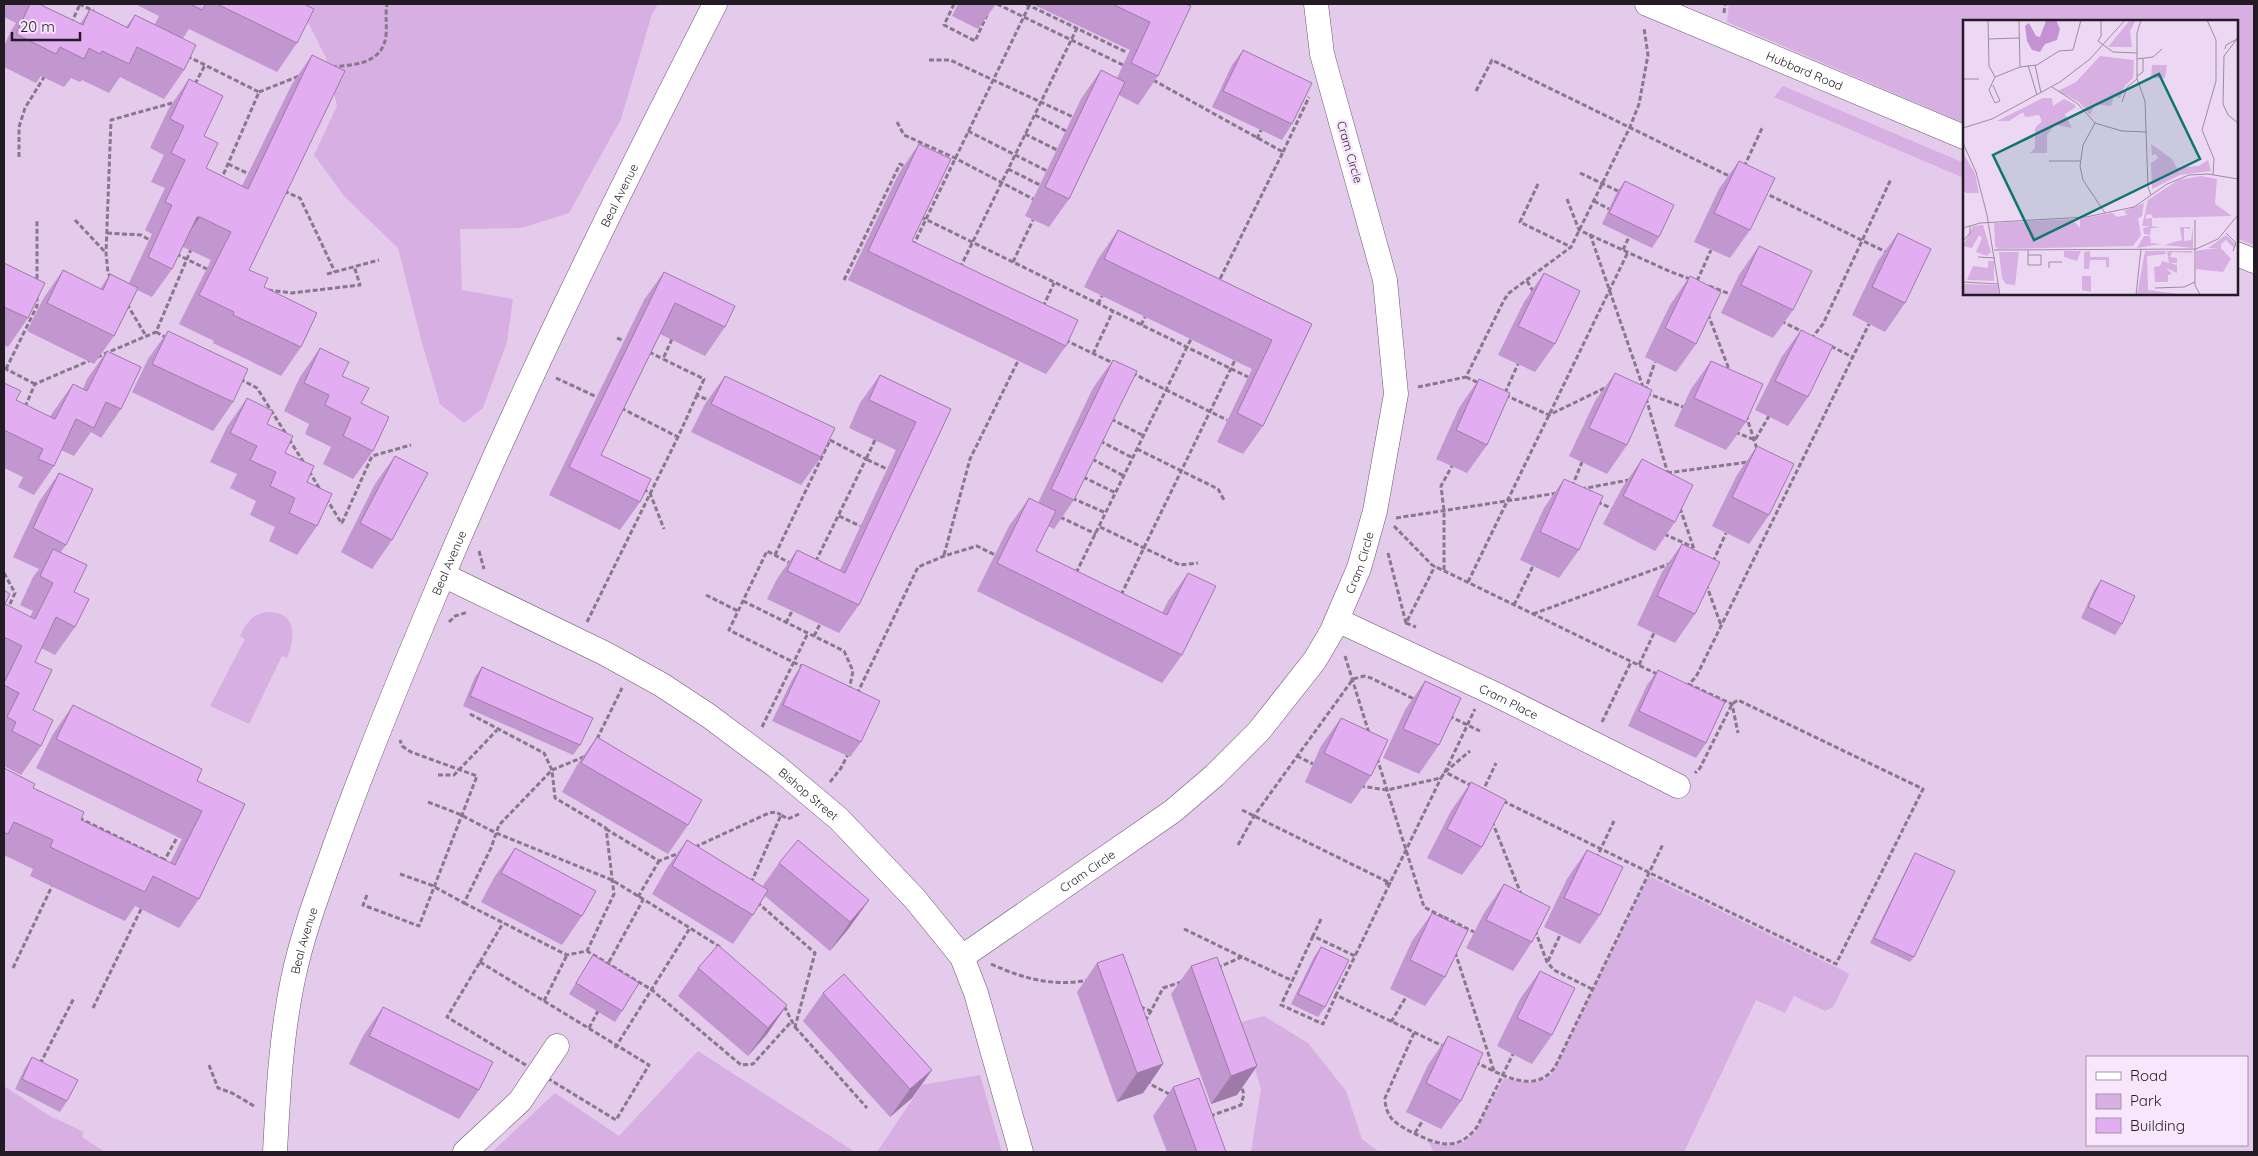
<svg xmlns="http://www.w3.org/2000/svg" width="2258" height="1156" font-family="Quicksand,sans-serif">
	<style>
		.built { fill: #e4caeb; fill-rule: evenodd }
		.green { fill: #d7afe2 }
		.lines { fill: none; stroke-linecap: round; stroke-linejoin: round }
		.minor-casing { stroke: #6a586f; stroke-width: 25 }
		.path { stroke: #87798b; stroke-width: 3; stroke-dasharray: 5 2.5; stroke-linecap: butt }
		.minor { stroke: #fff; stroke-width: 24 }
		.wall { fill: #c296cf }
		.shaded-wall { fill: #9e7aa9 }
		.building { fill: #e2aef1; stroke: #9e7aa9 }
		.labels { text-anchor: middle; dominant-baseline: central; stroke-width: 5; stroke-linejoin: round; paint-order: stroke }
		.street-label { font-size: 12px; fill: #221b24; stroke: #f8e6fd }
		.inset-road { fill: none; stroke: #9c8ca0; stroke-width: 1 }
		.view { fill: #0f766e; fill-opacity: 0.15; stroke: #0f766e; stroke-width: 2.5 }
		.inset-edge { fill: none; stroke: #221b24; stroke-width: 2.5 }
	</style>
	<rect width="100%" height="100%" fill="#edd8f3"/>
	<path class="built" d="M4,4H2254V1152H4ZM1964,21H2237V294H1964ZM2087,1057H2247V1145H2087Z"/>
	<g class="green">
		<polygon points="267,4 658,4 652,14 621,119 569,213 522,228 460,229 462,290 513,299 507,342 483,408 464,423 440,404 422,343 398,248 345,197 314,155 337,106 326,58 305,16"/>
		<polygon points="1729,4 2254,4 2254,245 2237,238 2237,21 1964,21 1964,123 1727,22"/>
		<polygon points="1783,86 1964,163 1964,178 1774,97"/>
		<path d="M268,612C298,612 295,639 287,658L282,656L249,724L210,706L245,639L240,636C247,622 252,614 268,612Z"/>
		<path d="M1651,877L1846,972L1849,974L1848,977L1833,1007L1825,1011L1794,996L1785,1013L1756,1000L1684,1152H1434L1427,1140C1445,1149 1460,1148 1475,1133L1504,1078C1523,1083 1538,1087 1553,1073L1648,878Z"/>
		<polygon points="1264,1016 1308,1043 1346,1091 1362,1139 1379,1152 1251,1152 1261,1089 1241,1022"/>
		<polygon points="698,1051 855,1152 492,1152 555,1093 619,1136"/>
		<polygon points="980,1075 1002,1152 877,1152 922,1085"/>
		<polygon points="4,1086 48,1115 84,1132 82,1137 105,1152 4,1152"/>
	</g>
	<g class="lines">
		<g class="minor-casing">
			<g id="minor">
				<path id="s1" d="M1647,4L1964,137"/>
				<polyline points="2237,254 2254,261"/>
				<path id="s2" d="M443,575L606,654L662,685L709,716L776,766L839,819L915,899L962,957L976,993L1021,1152"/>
				<path id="s3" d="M1337,620L1497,695L1678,786"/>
				<path id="s4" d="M962,957L1173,811L1215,775L1259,731L1315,660L1332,631L1359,568L1375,511L1396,394L1385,280L1322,54L1316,4"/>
				<path id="s5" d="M275,1152C278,1094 281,1036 293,979C302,936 317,896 332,854C361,772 394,692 428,611C514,404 613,203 715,4"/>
				<polyline points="465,1152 520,1101 557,1046"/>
			</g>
		</g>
		<g class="path">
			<polyline points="79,4 94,11"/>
			<polyline points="954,4 944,25 975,41 987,15"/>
			<polyline points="997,4 1123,65"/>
			<polyline points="1026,4 1126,52"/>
			<polyline points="1724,13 1725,4"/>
			<polyline points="71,24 80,4"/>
			<polyline points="187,56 259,92 221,180"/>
			<polyline points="929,60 950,60 1073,117"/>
			<path d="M332,67C354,65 383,64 386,35C387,24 385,15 387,4"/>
			<polyline points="1153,80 1283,152 1218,283"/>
			<polyline points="195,84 205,65"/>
			<polyline points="1476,91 1492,60 1731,177"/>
			<polyline points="259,92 299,76"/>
			<polyline points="1035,115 1066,131"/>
			<polyline points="897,122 904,135 955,158 1033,199"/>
			<polyline points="968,131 1047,171"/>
			<polyline points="1025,134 1057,150"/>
			<polyline points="1257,139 1261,130"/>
			<polyline points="1283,152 1309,97"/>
			<polyline points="19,157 19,127 25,108 46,74"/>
			<polyline points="228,164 251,175"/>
			<polyline points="1744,167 1763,126"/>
			<polyline points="1008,169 1040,185"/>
			<polyline points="1580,173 1620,192"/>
			<polyline points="1538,184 1520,222 1571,247"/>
			<polyline points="284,191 300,198 335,272"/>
			<polyline points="1763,192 1888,253"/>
			<polyline points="1567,199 1579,230 1671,272 1693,280"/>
			<polyline points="1594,201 1609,209"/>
			<polyline points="921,217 1248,377"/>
			<polyline points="75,220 106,253"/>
			<polyline points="107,233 141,235 153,242"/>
			<polyline points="1590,234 1643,387"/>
			<polyline points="913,246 1030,4"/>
			<polyline points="1623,250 1629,237"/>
			<polyline points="176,254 209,270"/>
			<polyline points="1013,262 1033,220"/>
			<polyline points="960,268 1078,26"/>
			<polyline points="327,274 379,260"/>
			<polyline points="111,278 108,273 106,253 111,120 176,102"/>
			<polyline points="844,280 900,164 906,167"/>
			<polyline points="1527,281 1534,293"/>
			<polyline points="1697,281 1711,250"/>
			<polyline points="1709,286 1730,294"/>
			<polyline points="268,290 292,293 360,285 354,266"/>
			<polyline points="127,304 146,336"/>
			<polyline points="1098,304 1102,296"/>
			<polyline points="1043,307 1054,283"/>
			<polyline points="1708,314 1730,372"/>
			<polyline points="1781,321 1803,332"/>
			<polyline points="1141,325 1145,317"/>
			<polyline points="156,332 167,338"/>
			<polyline points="617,338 624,341"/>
			<polyline points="672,339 663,359 704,379 697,395 712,402"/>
			<polyline points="1811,339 1823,324 1891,179"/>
			<polyline points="1065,340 1115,364"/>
			<polyline points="1831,346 1852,357"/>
			<polyline points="649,352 663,359"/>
			<polyline points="1093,354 1113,311"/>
			<polyline points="97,357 156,332 192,247"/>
			<polyline points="4,368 35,384"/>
			<polyline points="6,369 37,306 37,220"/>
			<polyline points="1132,373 1227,420"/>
			<polyline points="1466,377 1481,384"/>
			<polyline points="556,378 597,397"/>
			<polyline points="240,379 257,388 286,434"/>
			<polyline points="1418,387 1466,377 1504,300 1509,293 1571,247 1630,127 1639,104 1648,55 1644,28"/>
			<polyline points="1645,391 1655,362"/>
			<polyline points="1505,393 1518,364"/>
			<polyline points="1646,393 1683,407"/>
			<polyline points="1505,395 1549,415 1607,387"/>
			<polyline points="1646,398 1668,474"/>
			<polyline points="25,407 35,384 91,360"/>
			<polyline points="621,408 678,437"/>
			<polyline points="1746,415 1757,449"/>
			<polyline points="1111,419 1144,436"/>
			<polyline points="1735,432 1755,440 1769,416"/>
			<polyline points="289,439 304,463"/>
			<polyline points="875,440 866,459 887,469"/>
			<polyline points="1100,441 1133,458"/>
			<polyline points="1137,449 1218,489 1224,500"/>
			<polyline points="1092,459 1124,476"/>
			<polyline points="309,471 321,491"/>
			<polyline points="1667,473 1748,462"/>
			<polyline points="1083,477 1116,493"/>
			<polyline points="1572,487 1582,462"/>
			<polyline points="643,489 650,493 664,529"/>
			<polyline points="1581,489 1629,480"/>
			<polyline points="326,498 342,524"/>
			<polyline points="1072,498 1106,513"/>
			<polyline points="1597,502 1611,508"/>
			<polyline points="1680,508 1695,552"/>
			<polyline points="839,516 860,526"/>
			<polyline points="1060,517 1096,534"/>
			<polyline points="1396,518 1558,493"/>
			<polyline points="342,523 372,456 411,445"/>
			<polyline points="1394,526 1432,565 1659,675"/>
			<polyline points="1100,527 1180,565 1198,563"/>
			<polyline points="1664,534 1693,547"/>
			<polyline points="479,551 484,569"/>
			<polyline points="1388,553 1406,623 1435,566"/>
			<polyline points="775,555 830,440 866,459 815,563"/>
			<polyline points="944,555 970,459 1018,361"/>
			<polyline points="1713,562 1726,533"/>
			<polyline points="792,564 767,551 729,630 803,667"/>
			<polyline points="1444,570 1444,511 1441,486 1452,466"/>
			<polyline points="4,573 15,593 4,617"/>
			<polyline points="1076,573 1191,339"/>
			<polyline points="1468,582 1628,252"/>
			<polyline points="1706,584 1721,625"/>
			<polyline points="706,595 738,611"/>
			<polyline points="1121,595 1235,360"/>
			<polyline points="743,601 844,651 853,671 849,690"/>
			<polyline points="1514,605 1533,566"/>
			<polyline points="1533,614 1672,563"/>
			<polyline points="449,622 455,616 468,612"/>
			<polyline points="587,622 678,437 697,395"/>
			<polyline points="786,623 792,611"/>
			<polyline points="1406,623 1416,627"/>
			<polyline points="814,636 820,624"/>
			<polyline points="1345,656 1369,733"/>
			<polyline points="1639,665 1654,633"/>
			<polyline points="1688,684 1732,704 1738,733"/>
			<polyline points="1686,687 1696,677 1869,324"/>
			<polyline points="857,694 918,567 944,556 977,546 995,555"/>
			<polyline points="470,714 544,753 552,770 555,798 606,828 614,894 587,951"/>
			<polyline points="1449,716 1480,731"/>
			<polyline points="1602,722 1631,662"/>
			<polyline points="762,727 808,633"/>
			<polyline points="597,739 622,688"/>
			<polyline points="1297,756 1313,764"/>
			<polyline points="1377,758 1424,907 1443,917 1445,922"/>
			<polyline points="438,775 454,775 497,730"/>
			<polyline points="830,782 841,768 849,752"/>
			<polyline points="1360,786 1387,790 1441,778 1445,772 1470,751"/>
			<polyline points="1472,786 1445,772 1475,709"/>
			<polyline points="1482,793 1496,763"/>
			<polyline points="1503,801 1836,964 1923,789 1738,700 1732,704 1700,768 1695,773"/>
			<polyline points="428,802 459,814 496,833 612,880 690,928"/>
			<polyline points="1242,810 1390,883 1355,956"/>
			<polyline points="79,818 165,860"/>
			<polyline points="1492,821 1521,894"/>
			<polyline points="606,829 659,861 679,853"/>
			<polyline points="1238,845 1254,816 1353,679 1364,676 1371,678 1416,700"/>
			<polyline points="695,847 769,813 776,812 781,815"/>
			<polyline points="1596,859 1614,821"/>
			<polyline points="163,863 179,834"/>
			<polyline points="400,874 431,885 464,903 491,848 499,825 552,770 586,756"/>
			<polyline points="751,883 781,815 788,819 799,814"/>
			<polyline points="1385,884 1390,883 1441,778"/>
			<polyline points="367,895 363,905 419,926 477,776 411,752 402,746 400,740"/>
			<polyline points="638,897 659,861"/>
			<polyline points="757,902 815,953 795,1027 784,1006"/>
			<polyline points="464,903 567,955 587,951 652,990 741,1065 753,1064 791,1022"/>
			<polyline points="1444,917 1474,932"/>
			<polyline points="1321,919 1313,936 1355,956 1336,995 1445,1047"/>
			<polyline points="1184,929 1242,957"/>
			<polyline points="1535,930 1547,962 1554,970 1592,989"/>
			<polyline points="1313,936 1281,1005 1323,1024 1336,995"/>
			<polyline points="1455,952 1494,1071"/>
			<polyline points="1548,961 1560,935"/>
			<polygon points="480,962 649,1065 616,1120 447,1017"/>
			<polyline points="480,962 503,923"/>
			<polyline points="609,962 643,900"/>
			<path d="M991,964C1024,979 1054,987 1089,980"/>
			<polyline points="13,968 53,884"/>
			<polyline points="1217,968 1242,957 1293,981"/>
			<polyline points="544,1001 567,955"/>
			<polyline points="1140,1007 1151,1011 1163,988 1184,981"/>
			<polyline points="93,1008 143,905"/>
			<polyline points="1145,1021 1151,1011"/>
			<polyline points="1391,1022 1406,997"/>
			<polyline points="795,1027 867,1108"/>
			<polyline points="589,1028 598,1011"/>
			<path d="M1414,1033L1385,1098C1385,1105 1387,1113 1392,1119C1401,1129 1436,1145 1448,1144C1461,1144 1470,1136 1477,1127L1513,1054"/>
			<polyline points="615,1048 690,928 720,947"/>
			<path d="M1475,1062C1501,1074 1534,1096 1555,1067L1663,844"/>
			<polyline points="40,1064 74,998"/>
			<polyline points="209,1065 218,1088 232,1093 254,1106"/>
			<polyline points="1148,1079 1150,1084 1171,1095"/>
			<polyline points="1210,1116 1241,1105 1244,1094 1241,1086"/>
			<polyline points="1415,1133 1423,1120"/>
		</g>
		<use href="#minor" class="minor"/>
	</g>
	<g class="wall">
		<polygon points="4,4 39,4 80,24 90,9 126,27 135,15 155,24 159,16 135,4 304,4 297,43 277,72 189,29 183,38 184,70 164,99 120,77 109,93 82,80 80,82 71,78 64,87 41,76 36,83 4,67 4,46 12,29 16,23 4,17"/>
		<polygon points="958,4 996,4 978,29 952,16"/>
		<polygon points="1032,4 1185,4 1158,76 1138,105 1119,95 1069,199 1049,227 1025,216 1081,99 1101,70 1117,78 1130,50"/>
		<polygon points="1243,50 1292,124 1282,140 1212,107 1232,65"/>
		<polygon points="312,55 249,270 264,287 301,347 281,376 213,343 214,341 179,324 211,260 183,247 172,269 152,297 137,290 114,336 94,364 27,331 43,299 63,270 100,289 110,274 129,283 152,234 145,230 165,188 151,182 164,155 150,148 169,108 189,79 204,136 206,168 242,186 292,84"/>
		<polygon points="919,144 912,241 1066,346 1046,374 848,280 899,173"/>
		<polygon points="1739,161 1750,230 1730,258 1694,242 1719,189"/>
		<polygon points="1625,181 1659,237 1652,248 1602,224 1617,192"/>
		<polygon points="1118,230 1312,324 1263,426 1243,454 1217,442 1252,369 1084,287 1098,259"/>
		<polygon points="1898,233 1905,303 1885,332 1852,315 1878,261"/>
		<polygon points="1759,246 1793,310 1773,338 1721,313 1739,275"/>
		<polygon points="4,263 28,318 8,347 4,345"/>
		<polygon points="664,272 725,327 705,356 660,334 601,455 640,502 620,530 549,495 644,300"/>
		<polygon points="1544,273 1555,344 1535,372 1498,355 1524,302"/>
		<polygon points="1690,276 1696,344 1676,372 1645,357 1670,305"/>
		<polygon points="1801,330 1808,397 1788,426 1755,410 1781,358"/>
		<polygon points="168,331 233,402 213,431 132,392 148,359"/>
		<polygon points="320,348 342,376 361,403 373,451 353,479 323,464 331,447 305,434 309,424 284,411 300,377"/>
		<polygon points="107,351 121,409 101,438 91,432 74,456 61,450 54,466 34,495 18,487 23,477 4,468 4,383 16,400 50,417 53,412 73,384 83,389 87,379"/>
		<polygon points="1113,360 1074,500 1054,529 1048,526 1036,551 1162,613 1168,601 1188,573 1182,655 1162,683 977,591 1009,526 1029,498 1038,503 1093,388"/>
		<polygon points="1711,361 1746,422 1726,450 1674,426 1691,389"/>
		<polygon points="1615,373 1627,445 1607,474 1569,456 1595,401"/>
		<polygon points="880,375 951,409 859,605 839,633 767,599 777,579 797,550 840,570 896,450 849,428 860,403"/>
		<polygon points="725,376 821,457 801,485 691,432 705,404"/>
		<polygon points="1479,379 1487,445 1467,473 1436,459 1459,408"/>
		<polygon points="247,398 267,424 285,453 307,482 317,526 297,555 269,541 275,527 250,515 256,501 230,488 237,474 210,462 227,427"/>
		<polygon points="1757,446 1769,515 1749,544 1712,526 1737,475"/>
		<polygon points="395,456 392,540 372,569 341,552 375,484"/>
		<polygon points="1642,459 1675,522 1655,551 1603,524 1622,488"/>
		<polygon points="59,473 66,545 61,552 74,592 75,627 55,655 41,648 35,662 33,710 41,746 21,775 4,766 4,590 5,604 30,617 33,611 20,605 33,577 39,569 13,557 39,502"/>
		<polygon points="1564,479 1579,550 1559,578 1520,560 1544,508"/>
		<polygon points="1682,544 1695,614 1675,643 1637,625 1662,572"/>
		<polygon points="2101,580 2122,624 2115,635 2081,618 2094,590"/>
		<polygon points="802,664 861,742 850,757 772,721 792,680"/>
		<polygon points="482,667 580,745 573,755 463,706 475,677"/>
		<polygon points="1658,670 1706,743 1696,758 1628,726 1647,685"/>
		<polygon points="1425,681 1439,745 1419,774 1383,758 1405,710"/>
		<polygon points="73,705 197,781 245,804 199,899 179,928 135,906 125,921 30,876 33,869 4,855 4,768 81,820 170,863 182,839 36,768 53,734"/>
		<polygon points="1341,718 1371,776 1351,804 1305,782 1321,746"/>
		<polygon points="597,737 688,825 668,854 562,792 577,765"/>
		<polygon points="1471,782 1482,847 1462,875 1427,858 1451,811"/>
		<polygon points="687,840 762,887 779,863 869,900 849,928 830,951 765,896 753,915 733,944 652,894 667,868"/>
		<polygon points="515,848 582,916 562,945 481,902 495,876"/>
		<polygon points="1587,850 1600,915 1580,944 1544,927 1567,879"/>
		<polygon points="1915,853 1914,957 1910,962 1870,943 1912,858"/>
		<polygon points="1504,884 1532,942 1513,971 1466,948 1484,913"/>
		<polygon points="1432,913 1445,977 1425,1006 1390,989 1412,941"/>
		<polygon points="1321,947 1325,1007 1318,1017 1291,1004 1314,957"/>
		<polygon points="593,955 622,1011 615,1022 569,994"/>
		<polygon points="1097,963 1163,1064 1143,1093 1117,1102 1077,992"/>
		<polygon points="1191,966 1257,1066 1237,1095 1211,1104 1171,994"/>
		<polygon points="698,968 787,1005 767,1034 748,1056 678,996"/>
		<polygon points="1540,971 1552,1035 1532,1064 1497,1046 1520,999"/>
		<polygon points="823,993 932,1070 912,1098 890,1117 803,1021"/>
		<polygon points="383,1007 479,1090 459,1119 349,1064 363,1036"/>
		<polygon points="1448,1036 1461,1101 1441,1129 1406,1112 1428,1065"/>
		<polygon points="32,1057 67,1101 60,1112 15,1089 25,1068"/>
		<polygon points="1173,1087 1226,1152 1167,1152 1153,1116"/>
	</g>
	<g class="shaded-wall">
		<polygon points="197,217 200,217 180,245"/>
		<polygon points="869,900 849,928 830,951 850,922"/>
		<polygon points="787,1005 767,1034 748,1056 768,1028"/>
		<polygon points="1163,1064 1143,1093 1117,1102 1137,1073"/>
		<polygon points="1257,1066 1237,1095 1211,1104 1231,1076"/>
		<polygon points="932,1070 912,1098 890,1117 910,1089"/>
	</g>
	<g class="building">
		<polygon points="30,4 39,4 83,25 90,9 128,28 135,15 196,45 184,70 137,47 129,64 102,51 100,54 89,48 84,59 60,47 56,54 16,34"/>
		<polygon points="190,4 206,4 202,10"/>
		<polygon points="217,4 304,4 314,9 297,43"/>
		<polygon points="1112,4 1185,4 1191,6 1158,76 1131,63 1150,22"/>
		<polygon points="1243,50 1312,83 1292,124 1223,91"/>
		<polygon points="312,55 345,71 249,270 268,278 264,287 317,313 301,347 233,315 234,312 199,295 231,232 200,217 197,217 172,269 148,257 172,205 165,202 185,160 171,153 184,126 170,119 189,79 223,96 204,136 218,143 206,168 248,189"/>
		<polygon points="1101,70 1125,82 1069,199 1045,187"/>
		<polygon points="919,144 951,159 912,241 1078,320 1066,346 868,251"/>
		<polygon points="1739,161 1775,178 1750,230 1714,213"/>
		<polygon points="1625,181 1674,205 1659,237 1609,213"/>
		<polygon points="1118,230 1312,324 1263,426 1237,413 1272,340 1104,259"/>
		<polygon points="1898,233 1931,249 1905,303 1872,287"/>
		<polygon points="1759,246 1812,271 1793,310 1741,285"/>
		<polygon points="4,263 45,283 28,318 4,307"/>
		<polygon points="63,270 103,290 110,274 138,288 114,336 47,303"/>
		<polygon points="664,272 735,306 725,327 675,303 601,455 651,479 640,502 569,467"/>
		<polygon points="1544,273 1580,291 1555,344 1518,326"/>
		<polygon points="1690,276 1721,292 1696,344 1665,328"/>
		<polygon points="1801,330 1833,346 1808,397 1775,381"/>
		<polygon points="168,331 248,369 233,402 152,364"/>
		<polygon points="320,348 349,362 342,376 369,388 361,403 389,417 373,451 343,436 351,418 325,405 329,395 304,383"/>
		<polygon points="107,351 141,367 121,409 106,402 94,428 76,419 54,466 38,459 43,449 4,430 4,383 21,391 16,400 55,419 73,384 87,391"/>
		<polygon points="1113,360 1137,371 1074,500 1051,489"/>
		<polygon points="1711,361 1763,384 1746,422 1694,398"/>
		<polygon points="1615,373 1652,390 1627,445 1589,428"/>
		<polygon points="880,375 951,409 859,605 787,571 797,550 845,573 916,422 869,400"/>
		<polygon points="725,376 835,428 821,457 711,404"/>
		<polygon points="1479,379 1510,393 1487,445 1456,430"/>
		<polygon points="247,398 273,411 267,424 293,436 285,453 314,466 307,482 332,494 317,526 289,513 295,498 270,486 276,472 250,460 257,446 230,433"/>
		<polygon points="1757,446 1794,464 1769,515 1732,497"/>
		<polygon points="395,456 428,473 392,540 360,523"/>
		<polygon points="1642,459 1693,485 1675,522 1623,496"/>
		<polygon points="59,473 93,489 66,545 33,528"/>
		<polygon points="1564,479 1603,496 1579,550 1540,532"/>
		<polygon points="1029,498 1056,511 1036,551 1167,615 1188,573 1216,586 1182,655 997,563"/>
		<polygon points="1682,544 1720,562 1695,614 1657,596"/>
		<polygon points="53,549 87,565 74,592 89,599 75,627 56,617 35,662 52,670 33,710 53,720 41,746 12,731 16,722 7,717 19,693 4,685 4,683 22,646 4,637 4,590 10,594 5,604 35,619 53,583 40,576"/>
		<polygon points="2101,580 2135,596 2122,624 2088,607"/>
		<polygon points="802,664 880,701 861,742 783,705"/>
		<polygon points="482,667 593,718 580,745 470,696"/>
		<polygon points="1658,670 1725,702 1706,743 1639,711"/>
		<polygon points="1425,681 1461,698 1439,745 1403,729"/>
		<polygon points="73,705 202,769 197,781 245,804 199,899 153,876 145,892 50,847 53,840 14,822 8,834 4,832 4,768 35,784 33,788 84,812 81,820 175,865 202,811 56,739"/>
		<polygon points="1341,718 1388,740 1371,776 1324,753"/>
		<polygon points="597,737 702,800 688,825 581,763"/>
		<polygon points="1471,782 1506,800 1482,847 1447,829"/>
		<polygon points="687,840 768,890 753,915 672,866"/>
		<polygon points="798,840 869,900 850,922 779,863"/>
		<polygon points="515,848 596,891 582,916 501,873"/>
		<polygon points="1587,850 1623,867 1600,915 1564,898"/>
		<polygon points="1915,853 1955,871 1914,957 1874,938"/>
		<polygon points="1504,884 1550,907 1532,942 1486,920"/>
		<polygon points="1432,913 1468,930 1445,977 1410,960"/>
		<polygon points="718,945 787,1005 768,1028 698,968"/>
		<polygon points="1321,947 1349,960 1325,1007 1298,994"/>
		<polygon points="1123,954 1163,1064 1137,1073 1097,963"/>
		<polygon points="593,955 639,983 622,1011 576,983"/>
		<polygon points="1217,957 1257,1066 1231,1076 1191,966"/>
		<polygon points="1540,971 1575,988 1552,1035 1517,1018"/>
		<polygon points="844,974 932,1070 910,1089 823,993"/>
		<polygon points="383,1007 493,1062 479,1090 369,1036"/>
		<polygon points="1448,1036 1483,1053 1461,1101 1426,1083"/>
		<polygon points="32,1057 78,1080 67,1101 22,1079"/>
		<polygon points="1199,1078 1226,1152 1197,1152 1173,1087"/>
	</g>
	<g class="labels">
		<g class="street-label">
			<text stroke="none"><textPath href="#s1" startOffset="171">Hubbard Road</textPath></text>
			<text transform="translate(1350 152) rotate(74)">Cram Circle</text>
			<text stroke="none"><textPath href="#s5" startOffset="1024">Beal Avenue</textPath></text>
			<text stroke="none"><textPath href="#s4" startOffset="572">Cram Circle</textPath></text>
			<text stroke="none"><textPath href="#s5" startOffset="619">Beal Avenue</textPath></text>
			<text stroke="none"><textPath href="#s3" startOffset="190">Cram Place</textPath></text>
			<text stroke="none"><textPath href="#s2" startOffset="428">Bishop Street</textPath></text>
			<text stroke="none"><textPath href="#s4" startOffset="152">Cram Circle</textPath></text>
			<text stroke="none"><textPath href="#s5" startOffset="214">Beal Avenue</textPath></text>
		</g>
	</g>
	<g transform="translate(1963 20)">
		<rect width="275" height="275" fill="#edd8f3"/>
		<path d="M167,0H173L167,11L169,27H145ZM137,36L171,40L170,58L162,66L157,78L151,77L148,86L132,84L127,95L116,82L95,71L113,62ZM189,45H204L202,58H188ZM80,78H89L90,86L101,79L111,84L113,87L102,94L109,108L89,104L91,106L84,115V133H67L72,128V108L79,101L76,95L62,97L60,92L46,101H34ZM188,124L209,139L214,148L236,146L245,140L248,151L217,155L189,169L188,143L195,138L193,134L189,135ZM0,133L12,153L16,173H3L0,169ZM238,156L254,159L252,184L269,196L190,198L188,194L183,195V199L189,198V206L197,208H188L187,215L181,214L180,208L188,206H179L185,180L215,160ZM181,183L179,196L175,199L178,215L170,226L35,229L32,226L31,203L109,199L117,208V199L149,193L154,197L164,195L161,191ZM20,205L28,232L24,236L13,232L19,218L16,215L9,228L0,226L10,206ZM217,207H227V209L221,208V221L228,220L230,207V228L201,225L219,220ZM263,215L272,224L271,228L263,220L258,224V229L245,228ZM181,216H187L188,223L198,224L174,228ZM244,229H259L268,239L260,252L233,249V231ZM118,231L114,241L101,237V231ZM127,231V237H146V247H143V240H127L126,249H121V232ZM182,231H202L203,234L184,236L185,270L223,275H174ZM204,231H228L230,233L209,232L207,237L214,238V243H206ZM36,232H56L52,265L43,264L39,258ZM25,241H31V261L4,260L10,246L25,248ZM199,241L214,245V253L203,248L209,254L205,255V262H192L191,247L197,246ZM119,256H128V272L119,270ZM0,264L35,265L36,275H0Z" fill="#d7afe2"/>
		<path d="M93,0L97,9L94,20L82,24L77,32L69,30L64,21L62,6L66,3L73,16L77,17L83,1Z" fill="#c491d2"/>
		<path class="inset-road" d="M25,0L26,46L32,57L26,70L32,83L37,81L30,65M56,0L57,47M138,0V16L135,21L150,32L174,33M178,0L174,13V59L182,81L185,167L188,175M244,0L253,20V61L239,110L251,139L250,155M275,12L274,19L261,36L260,84L265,95L275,103M25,19L56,18M262,29L263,25L274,19M174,39L190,37L199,29M65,45L74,75M72,45L78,73M174,56L180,52V39M32,57L57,47L74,45L96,31L110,30L118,0M0,59H16M89,67L115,84L132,103L159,111L184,112M159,82L164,67L174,59M132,103L120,125L117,146L120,160L142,193M0,108L29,99L97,62L127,39L162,0M0,123L13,152L24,195L37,275M86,141H117M232,200V265L237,275M0,208L17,203L123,197L171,187L204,164L226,155L245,154L275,159M263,213L273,223L270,231M0,221L7,213V206M31,230L233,229L255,219L275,195M65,230V245H78V235H65M15,237L32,238M86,248V242H99M0,262L36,264M192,268L221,267L232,262M44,275H78M173,275L178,229"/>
		<path class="view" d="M196,54L237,139L71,220L30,135Z"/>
		<rect width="275" height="275" class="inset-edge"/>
	</g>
	<rect width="2258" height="1156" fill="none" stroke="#221b24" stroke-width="10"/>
	<rect x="2086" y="1056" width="162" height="90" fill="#f8e6fd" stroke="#a295a6"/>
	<rect x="2096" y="1072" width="25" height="8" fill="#ffffff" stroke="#a295a6"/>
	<text x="2130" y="1081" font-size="15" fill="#221b24">Road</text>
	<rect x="2096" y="1094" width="25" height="15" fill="#d7afe2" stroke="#a295a6"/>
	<text x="2130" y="1106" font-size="15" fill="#221b24">Park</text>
	<rect x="2096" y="1118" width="25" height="15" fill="#e2aef1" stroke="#a295a6"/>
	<text x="2130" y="1131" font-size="15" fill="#221b24">Building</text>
	<path d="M12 32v8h68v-8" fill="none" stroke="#221b24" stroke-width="2.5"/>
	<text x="20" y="32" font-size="15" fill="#221b24" stroke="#f8e6fd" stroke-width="4" paint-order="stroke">20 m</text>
</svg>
